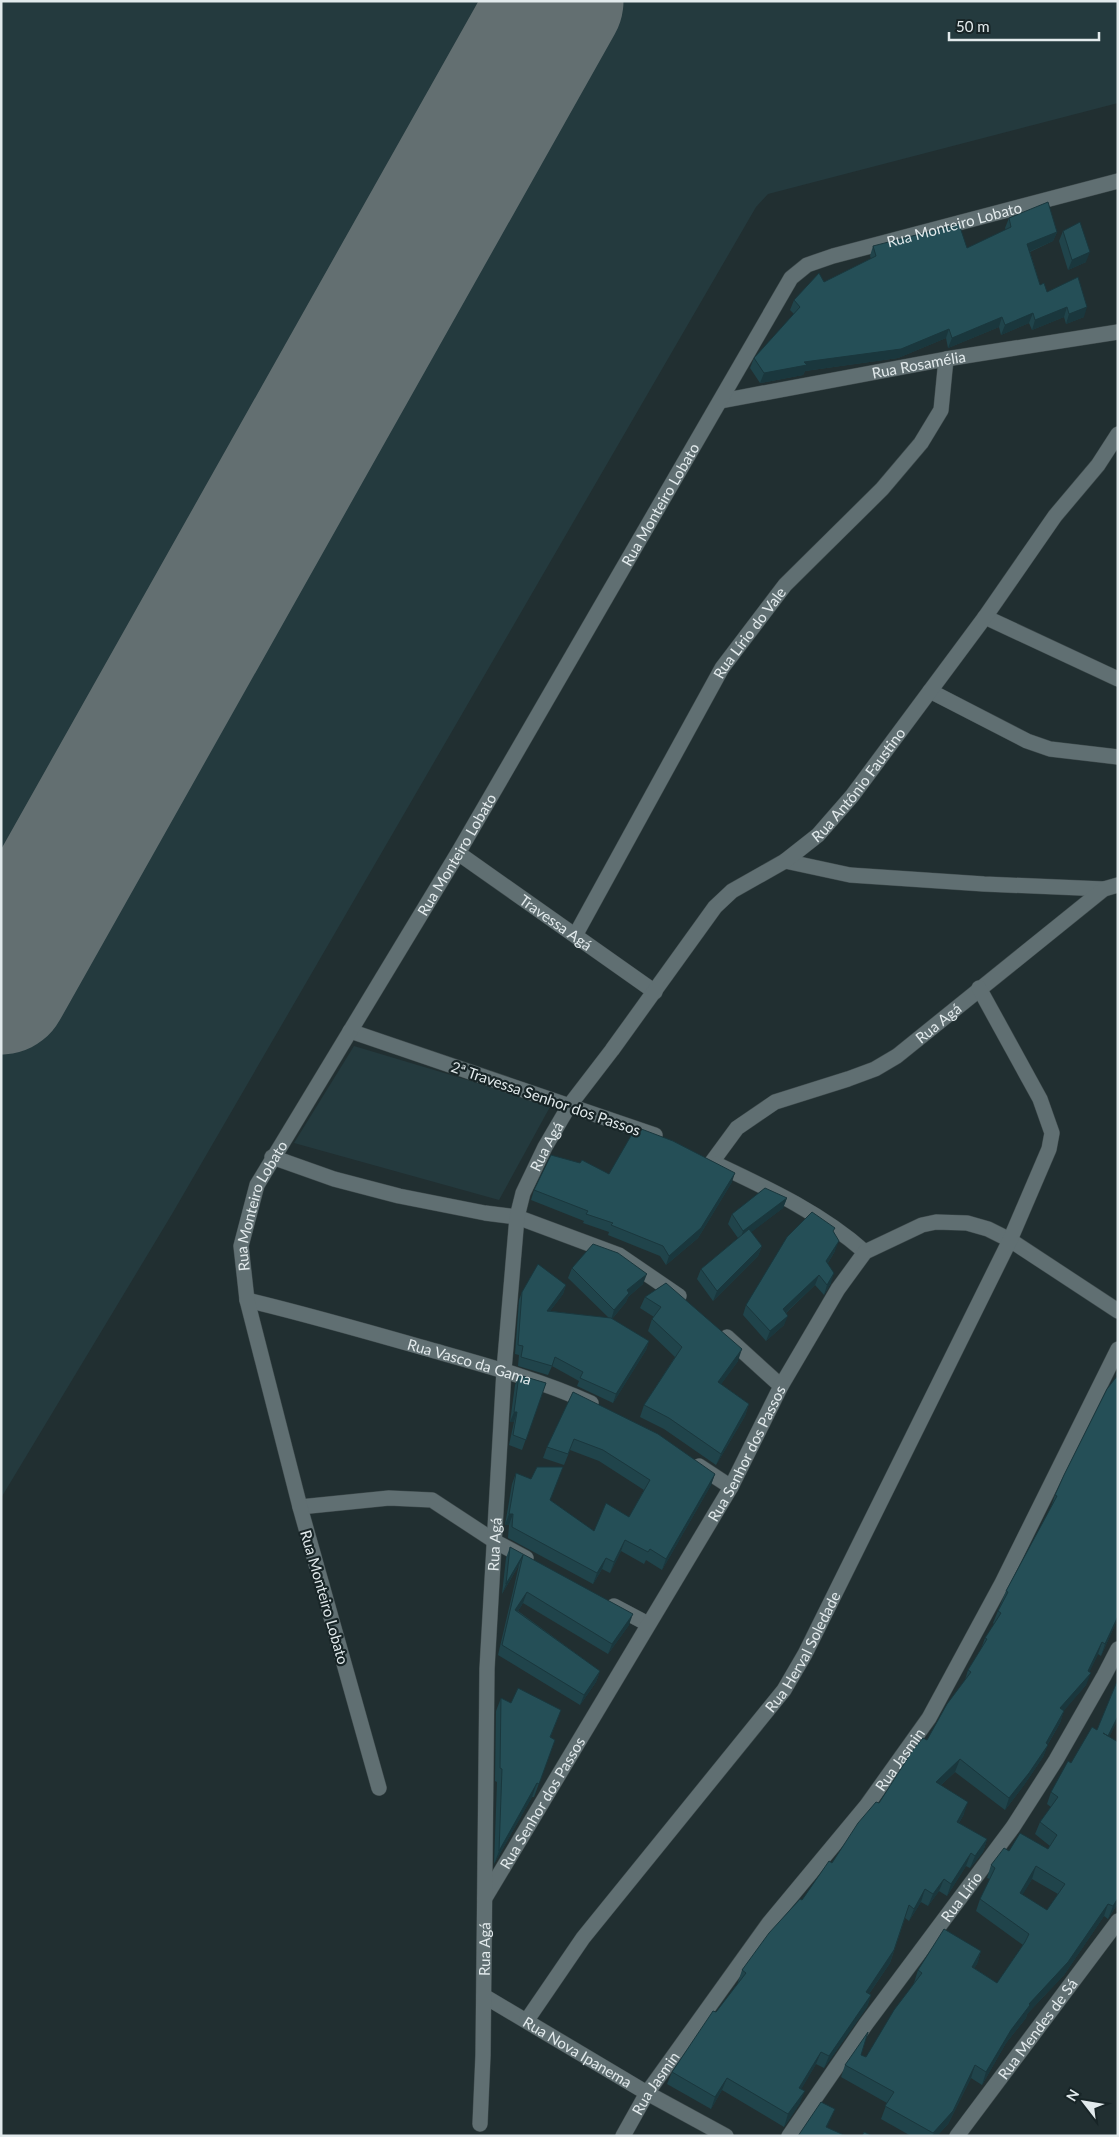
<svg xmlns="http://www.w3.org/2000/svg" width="1119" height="2137" font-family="Lato,sans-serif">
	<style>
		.built { fill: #243a3e }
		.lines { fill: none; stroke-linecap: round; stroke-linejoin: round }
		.runway { stroke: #636f71; stroke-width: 135 }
		.minor-casing { stroke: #3e4a4c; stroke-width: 16 }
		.minor { stroke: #606f72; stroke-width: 15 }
		.wall { fill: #20444b; fill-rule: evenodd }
		.shaded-wall { fill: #1a373d }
		.building { fill: #254f57; stroke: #1a373d; fill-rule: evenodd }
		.labels { text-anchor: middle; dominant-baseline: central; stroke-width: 4.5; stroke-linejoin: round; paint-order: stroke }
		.street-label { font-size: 15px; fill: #e2eaec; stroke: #182527 }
	</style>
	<rect width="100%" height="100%" fill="#212f31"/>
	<g class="built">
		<polygon points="1,1 1118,1 1118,103 768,194 756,207 172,1214 1,1498"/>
		<polygon points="354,1046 551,1105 499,1200 294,1143"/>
	</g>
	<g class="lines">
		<polyline class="runway" points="1,987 556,1"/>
		<g class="minor-casing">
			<g id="minor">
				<path id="s1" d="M721,401L946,359L1118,332"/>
				<polyline points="985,617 1118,679"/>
				<polyline points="930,691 1027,741 1050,749 1118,757"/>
				<path id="s2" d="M458,853L655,992"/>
				<polyline points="785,861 850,875 984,884 1104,889"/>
				<path id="s3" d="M576,934L722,668L785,585L882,489L921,443L941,410L946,359"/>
				<polyline points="350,1031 655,1135"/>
				<polyline points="272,1157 334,1179 399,1196 485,1213 517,1217 619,1255 679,1296"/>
				<path id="s4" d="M712,1162L737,1128L775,1102L848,1079L875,1069L897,1056L1104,889L1118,885"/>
				<path d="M716,1164C769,1189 821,1213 865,1252"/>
				<path id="s5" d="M247,1300C310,1315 372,1333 435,1351C488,1366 540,1380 591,1403"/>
				<polyline points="727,1337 781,1386"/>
				<polyline points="699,1466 731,1487"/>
				<polyline points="300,1507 389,1498 432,1500 496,1542 526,1558"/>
				<polyline points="614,1606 648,1624"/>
				<path id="s6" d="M379,1788L300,1507L247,1300L241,1246L257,1185L458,853L791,278L807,265L833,256L1118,181"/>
				<path id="s7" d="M485,1898L731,1487L781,1386L838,1289L865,1252L922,1225L936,1222L967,1223L988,1229L1010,1240L1118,1311"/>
				<path id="s8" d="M484,1996L647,2093L726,2136"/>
				<path id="s9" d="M527,2020L583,1938L784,1690L805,1654L1010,1240L1049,1149L1052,1133L1040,1099L979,988"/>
				<path id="s10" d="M480,2124L483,2055L487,1669L504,1370L517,1217L523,1193L545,1147L569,1106L612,1050L715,907L732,891L785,861L818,835L852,796L985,617L1055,516L1098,465L1118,434"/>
				<path id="s11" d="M623,2136L647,2093L769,1923L867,1805L929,1718L1002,1583L1118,1349"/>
				<path id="s12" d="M789,2136L866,2024L1013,1827L1056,1760L1104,1676L1118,1649"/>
				<path id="s13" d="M957,2136L1118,1921"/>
			</g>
		</g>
		<use href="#minor" class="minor"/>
	</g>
	<g class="wall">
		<polygon points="1009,218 1057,232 1053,241 1030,252 1040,285 1047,292 1084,317 1066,324 1064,317 1032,330 1029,323 1001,335 999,327 948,348 946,338 898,358 805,371 803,375 760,383 750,368 754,358 794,314 790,310 794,300 824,282 871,259 870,256 873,246 967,248 1006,230 1005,228"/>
		<polygon points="1063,231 1086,262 1068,270 1059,241"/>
		<polygon points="609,1174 732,1182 698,1238 666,1265 660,1256 608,1235 609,1232 583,1223 584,1221 531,1200 534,1190"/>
		<polygon points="787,1198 783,1208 751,1232 762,1246 758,1256 713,1301 697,1279 701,1269 738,1238 728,1224 732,1214"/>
		<polygon points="834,1232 835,1251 828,1263 831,1283 824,1295 815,1285 786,1313 784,1325 766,1341 743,1315 746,1305"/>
		<polygon points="572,1268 643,1284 628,1297 626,1302 612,1319 649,1341 646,1350 613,1403 577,1386 579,1381 552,1366 548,1375 518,1366 519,1355 515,1354 519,1300 522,1292 566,1285 563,1294 550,1311 609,1318 568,1278"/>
		<polygon points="666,1283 738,1361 721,1384 749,1404 745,1416 716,1465 664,1429 640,1417 644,1405 675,1357 648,1331 652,1319 654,1317 640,1308 645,1297"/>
		<polygon points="1118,1369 1118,1618 1101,1656 1098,1654 1089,1672 1086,1685 1064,1710 1060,1723 1048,1744 1043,1757 1024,1785 1005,1810 955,1772 941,1785 964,1814 959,1823 987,1839 983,1852 970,1868 966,1866 947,1896 939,1891 928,1906 921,1902 909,1921 905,1918 890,1963 869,1994 871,1995 867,2007 824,2068 816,2064 801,2089 800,2103 784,2127 722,2090 711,2109 667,2084 672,2072 738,1983 738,1982 742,1970 802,1900 879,1803 927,1740 965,1680 968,1670 981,1649 985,1638 994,1624 993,1623 1006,1591 1051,1507 1055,1495 1117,1376 1116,1375"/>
		<polygon points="519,1375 546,1383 522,1450 509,1445 514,1422 510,1422 515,1385"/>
		<polygon points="573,1392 715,1474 711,1485 662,1570 646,1560 644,1564 621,1551 610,1573 602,1569 593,1584 508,1538 509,1525 505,1525 512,1484 516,1473 550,1500 594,1531 629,1517 644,1490 599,1461 570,1450 564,1465 543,1458 547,1447"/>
		<polygon points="510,1547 629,1625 608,1654 523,1603 518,1611 600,1671 596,1682 580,1705 498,1655 519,1565 502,1594 506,1558"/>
		<path d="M1118,1679V1719L1109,1737L1118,1903L1108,1919L1104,1916L1064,1975L1027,2014L1026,2018L1006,2043L982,2085L971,2078L948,2124L937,2136H911L881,2119L887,2103L841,2077L845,2065L861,2055L866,2057L914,1983L918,1970L981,1951L977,1964L974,1968L997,1983L1023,1945L976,1911L980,1899L990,1879L987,1878L991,1865L1009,1851L1048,1849L1050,1846L1035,1834L1040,1822L1051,1807L1047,1804L1051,1792L1071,1763L1097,1730ZM1032,1879L1058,1894L1047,1910L1022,1895Z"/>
		<polygon points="501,1698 511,1703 561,1710 550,1738 555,1740 534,1797 532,1797 494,1864 497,1782 495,1781 496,1711"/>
	</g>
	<g class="shaded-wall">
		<polygon points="1057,232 1053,241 1024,254 1027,244"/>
		<polygon points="1090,252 1086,262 1068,270 1072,260"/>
		<polygon points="1067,307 1064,317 1032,330 1035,320"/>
		<polygon points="1087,307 1084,317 1066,324 1069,314"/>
		<polygon points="1033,313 1029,323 1001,335 1005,325"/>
		<polygon points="1002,317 999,327 948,348 952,338"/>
		<polygon points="949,329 946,338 898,358 805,371 803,375 760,383 764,373 804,362"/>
		<polygon points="735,1173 732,1182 698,1238 666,1265 669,1256"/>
		<polygon points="787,1198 783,1208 740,1241 743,1231"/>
		<polygon points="839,1241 835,1251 823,1271 826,1261"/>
		<polygon points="762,1246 758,1256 713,1301 717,1291"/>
		<polygon points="834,1273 831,1283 824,1295 827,1285"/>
		<polygon points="647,1274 643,1284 628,1297 626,1302 611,1320 614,1310 627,1290"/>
		<polygon points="819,1275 815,1285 779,1319 783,1309"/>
		<polygon points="566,1285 563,1294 544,1319 547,1311"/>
		<polygon points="788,1316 784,1325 766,1341 770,1331"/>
		<polygon points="649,1341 646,1350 613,1403 616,1394"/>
		<polygon points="742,1349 738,1361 714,1394 718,1382"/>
		<polygon points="749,1404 745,1416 716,1465 721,1454"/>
		<polygon points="514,1412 517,1412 514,1422 510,1422"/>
		<polygon points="715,1474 711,1485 662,1570 666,1559"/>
		<polygon points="509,1514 513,1514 509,1525 505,1525"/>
		<polygon points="625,1540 621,1551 610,1573 614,1562"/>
		<polygon points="523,1555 519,1565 502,1594 506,1584"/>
		<polygon points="606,1558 602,1569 593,1584 597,1573"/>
		<polygon points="527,1592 523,1603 512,1620 515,1610"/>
		<polygon points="633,1614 629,1625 608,1654 612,1644"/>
		<polygon points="1118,1616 1118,1618 1101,1656 1105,1644"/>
		<polygon points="1102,1642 1098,1654 1086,1679 1091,1673 1086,1685 1056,1720 1060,1708 1088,1671"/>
		<polygon points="600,1671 596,1682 580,1705 584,1695"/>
		<polygon points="1064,1711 1060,1723 1046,1747 1048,1745 1043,1757 1024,1785 1005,1810 1009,1798 1046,1743"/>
		<polygon points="1118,1716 1118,1719 1104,1748 1108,1736"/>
		<polygon points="960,1759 955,1772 931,1794 936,1782"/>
		<polygon points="537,1783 532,1797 494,1864 499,1851"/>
		<polygon points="968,1802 964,1814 952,1835 957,1822"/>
		<polygon points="987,1839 983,1852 970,1868 975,1856"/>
		<polygon points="971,1853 966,1866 947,1896 951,1884"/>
		<polygon points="1036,1866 1032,1879 1016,1906 1020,1893"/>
		<polygon points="944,1879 939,1891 928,1906 933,1894"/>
		<polygon points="925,1889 921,1902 909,1921 914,1909"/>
		<polygon points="1118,1898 1118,1903 1108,1919 1113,1906"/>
		<polygon points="1108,1904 1104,1916 1064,1975 1027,2014 1026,2018 1006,2043 982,2085 986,2072 1011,2030 1029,2004"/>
		<polygon points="894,1950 890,1963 862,2004 866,1992"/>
		<polygon points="981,1951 977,1964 967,1979 972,1967"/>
		<polygon points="871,1995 867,2007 824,2068 829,2056"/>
		<polygon points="821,2052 816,2064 795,2100 799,2088"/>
		<polygon points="975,2065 971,2078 948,2124 937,2136 932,2136"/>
		<polygon points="727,2078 722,2090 711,2109 715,2097"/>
		<polygon points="805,2091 800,2103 784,2127 788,2114"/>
		<polygon points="835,2109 831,2119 823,2136 826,2127"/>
	</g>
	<g class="building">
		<polygon points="1048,202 1057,232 1027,244 1040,285 1044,283 1047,292 1078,277 1087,307 1069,314 1067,307 1035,320 1033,313 1005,325 1002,317 952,338 949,329 901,349 804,362 807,365 764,373 754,358 800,307 794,300 819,273 824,282 876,256 873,246 959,224 967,248 1011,227 1009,218"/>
		<polygon points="1080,222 1090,252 1072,260 1063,231"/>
		<polygon points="636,1127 673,1141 735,1173 701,1228 669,1256 663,1246 611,1225 613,1223 586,1214 588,1211 534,1190 551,1155 580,1163 582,1160 609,1174"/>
		<polygon points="765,1188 787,1198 743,1231 732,1214"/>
		<polygon points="812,1212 835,1228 833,1231 839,1241 826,1261 834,1273 827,1285 819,1275 783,1309 788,1316 770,1331 746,1305 787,1237"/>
		<polygon points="749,1229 762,1246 717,1291 701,1269"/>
		<polygon points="593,1244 618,1253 647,1274 627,1290 629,1293 614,1310 572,1268"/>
		<polygon points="538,1264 566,1285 547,1311 611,1318 649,1341 616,1394 580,1378 583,1372 555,1357 552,1366 521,1357 523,1346 518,1345 522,1292"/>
		<polygon points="666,1283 742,1349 718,1382 749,1404 721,1454 669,1418 644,1405 682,1347 652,1319 661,1307 645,1297"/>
		<polygon points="519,1375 546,1383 526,1440 513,1435 517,1412 514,1412"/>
		<polygon points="1118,1375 1118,1616 1105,1644 1102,1642 1088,1671 1091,1673 1060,1708 1064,1711 1046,1743 1048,1745 1029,1773 1009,1798 960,1759 936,1782 968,1802 957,1822 987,1839 975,1856 971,1853 951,1884 944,1879 933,1894 925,1889 914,1909 909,1905 894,1950 866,1992 871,1995 829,2056 821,2052 799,2088 805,2091 788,2114 727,2078 715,2097 672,2072 713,2011 716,2012 746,1973 742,1970 769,1933 800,1899 802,1900 829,1861 832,1863 858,1823 876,1802 879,1803 913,1750 923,1738 927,1740 947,1704 971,1672 968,1670 987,1639 985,1638 1001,1613 998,1611 1008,1592 1006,1591 1057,1496 1055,1495 1064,1475 1107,1389"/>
		<polygon points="573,1392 658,1434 715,1474 666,1559 650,1549 648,1552 625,1540 614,1562 606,1558 597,1573 512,1527 513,1514 509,1514 516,1473 531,1479 537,1467 563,1467 550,1500 594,1531 606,1503 629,1517 650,1480 603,1450 574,1439 568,1454 547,1447"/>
		<polygon points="510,1547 633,1614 612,1644 527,1592 515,1610 600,1671 584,1695 502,1645 523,1555 506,1584"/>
		<path d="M1118,1679V1716L1108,1736L1103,1733L1118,1742V1898L1113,1906L1108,1904L1068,1962L1029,2004L1030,2005L1011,2030L986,2072L975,2065L953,2111L933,2133L885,2106L894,2092L845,2065L868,2032L861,2055L866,2057L894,2010L922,1973L918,1970L944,1929L981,1951L972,1967L997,1983L1025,1942L1029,1934L980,1899L995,1868L991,1865L1004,1848L1009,1851L1020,1833L1048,1849L1057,1835L1040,1822L1058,1797L1051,1792L1068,1761L1071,1763L1092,1727L1097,1730ZM1036,1866L1065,1884L1047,1910L1020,1893Z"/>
		<polygon points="518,1688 561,1710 550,1737 555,1740 539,1784 537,1783 499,1851 502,1769 500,1768 501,1698 511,1703"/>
		<polygon points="821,2102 835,2109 826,2127 846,2136 798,2136"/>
		<polygon points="864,2132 873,2136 862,2136"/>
	</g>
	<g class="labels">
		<g class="street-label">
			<text stroke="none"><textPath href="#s6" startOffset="1849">Rua Monteiro Lobato</textPath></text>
			<text stroke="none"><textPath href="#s1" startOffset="201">Rua Rosamélia</textPath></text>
			<text stroke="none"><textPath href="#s6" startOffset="1414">Rua Monteiro Lobato</textPath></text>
			<text stroke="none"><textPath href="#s3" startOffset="348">Rua Lírio do Vale</textPath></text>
			<text stroke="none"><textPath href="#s10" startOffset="1469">Rua Antônio Faustino</textPath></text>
			<text stroke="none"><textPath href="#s6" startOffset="1009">Rua Monteiro Lobato</textPath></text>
			<text stroke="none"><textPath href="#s2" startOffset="120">Travessa Agá</textPath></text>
			<text stroke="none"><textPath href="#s4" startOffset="272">Rua Agá</textPath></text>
			<text transform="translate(546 1098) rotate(19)">2ª Travessa Senhor dos Passos</text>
			<text stroke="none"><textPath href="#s10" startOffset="985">Rua Agá</textPath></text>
			<text stroke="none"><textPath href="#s6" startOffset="604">Rua Monteiro Lobato</textPath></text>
			<text stroke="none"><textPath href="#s5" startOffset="231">Rua Vasco da Gama</textPath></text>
			<text stroke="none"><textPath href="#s7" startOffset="516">Rua Senhor dos Passos</textPath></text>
			<text stroke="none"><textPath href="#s10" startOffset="580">Rua Agá</textPath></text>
			<text transform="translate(325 1597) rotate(74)">Rua Monteiro Lobato</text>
			<text stroke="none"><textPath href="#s9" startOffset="461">Rua Herval Soledade</textPath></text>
			<text stroke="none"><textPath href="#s11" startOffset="468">Rua Jasmin</textPath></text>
			<text stroke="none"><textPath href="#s7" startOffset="111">Rua Senhor dos Passos</textPath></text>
			<text stroke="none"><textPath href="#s12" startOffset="295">Rua Lírio</textPath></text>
			<text stroke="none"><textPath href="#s10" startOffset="175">Rua Agá</textPath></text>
			<text stroke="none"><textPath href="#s13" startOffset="134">Rua Mendes de Sá</textPath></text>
			<text stroke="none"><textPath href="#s8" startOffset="109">Rua Nova Ipanema</textPath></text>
			<text stroke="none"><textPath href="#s11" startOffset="62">Rua Jasmin</textPath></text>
		</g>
	</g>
	<rect width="1119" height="2137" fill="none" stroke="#e2eaec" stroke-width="5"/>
	<g transform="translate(1084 2102) rotate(301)" stroke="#182527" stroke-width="4" paint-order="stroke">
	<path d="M0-4L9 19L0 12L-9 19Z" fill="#e2eaec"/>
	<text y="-8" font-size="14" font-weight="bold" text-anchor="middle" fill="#e2eaec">N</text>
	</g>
	<path d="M949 32v8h150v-8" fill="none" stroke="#e2eaec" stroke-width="2.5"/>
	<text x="956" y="32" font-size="15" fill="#e2eaec" stroke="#182527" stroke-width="4" paint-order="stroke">50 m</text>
</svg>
